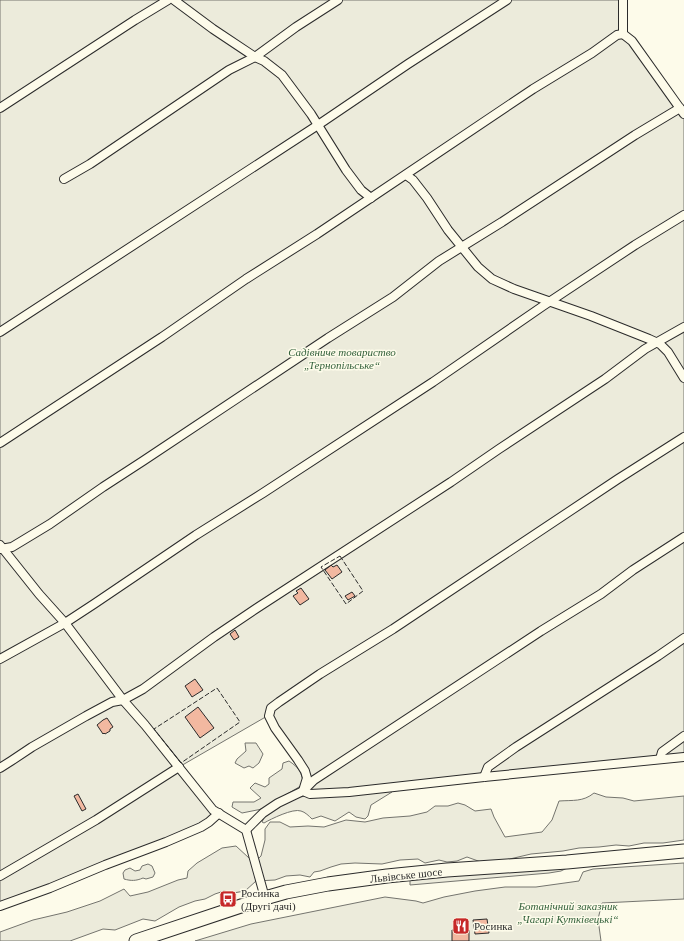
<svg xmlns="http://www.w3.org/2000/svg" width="684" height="941" font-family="Georgia,serif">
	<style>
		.green { fill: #ecebdb; stroke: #74746e }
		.building { fill: #f2b8a0; stroke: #2b2b2b }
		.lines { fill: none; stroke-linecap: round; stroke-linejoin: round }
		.minor-casing { stroke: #2b2b2b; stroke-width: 10 }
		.trunk-casing { stroke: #2b2b2b; stroke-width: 15 }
		.minor { stroke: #fdfbea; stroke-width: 8 }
		.trunk { stroke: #fdfbea; stroke-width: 13 }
		.fence { stroke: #2b2b2b; stroke-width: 1; stroke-dasharray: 5 2; stroke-linecap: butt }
		.labels { text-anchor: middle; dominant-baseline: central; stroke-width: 3; stroke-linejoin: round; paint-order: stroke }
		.park-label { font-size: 11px; font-style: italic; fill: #34623c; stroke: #fdfbea }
		.street-label { font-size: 11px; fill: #2b2b2b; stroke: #fdfbea }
		.poi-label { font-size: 11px; fill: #2b2b2b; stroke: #fdfbea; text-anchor: start }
	</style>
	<rect width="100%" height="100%" fill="#fdfbea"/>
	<g class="green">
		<polygon points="0,0 623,0 623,34 684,114 684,757 310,794 307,778 269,715 179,767 219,813 209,822 0,906"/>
		<polygon points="245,743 256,743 263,754 259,763 253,768 249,766 244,768 235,763 237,759 246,751"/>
		<path d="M289,761C298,767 302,772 303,783L299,787L262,809L242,813L232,807L233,802H254L261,798L250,788L255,783L265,787L269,784V778L282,769L283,763Z"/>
		<path d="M390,789L392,792L371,805L368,816L365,819L356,817L349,812L335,821L321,816L312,819C309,816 305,812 301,811C293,808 271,819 264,823L262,822L266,813L277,808L296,797L341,794Z"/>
		<path d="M594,793L606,797L623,798L634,801L684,796V840L663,843H644L629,846L616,845L599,847L579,848L563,851L531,854L497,862H481L467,857L457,861L447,862L439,860L425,863L418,859L400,860L382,864L355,863L341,864L331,867L320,871L314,872L310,877L300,875L286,876L275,880L256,881L245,891L233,893L224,891L215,894L205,899L195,901L179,907L155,921L143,919L115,930L103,929L70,941H0V932L33,920L67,912L100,901L124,889L130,896L148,892L178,880L187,878L188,871L197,863L222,848L236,846L249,858L258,859L261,856L265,840V829L270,822H280L290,827L308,826L324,827L346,820L365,822L383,818L410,816L427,812L435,806H448L458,803L465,805L475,811L491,809L494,817L505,837L542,832L552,820L559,801C573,800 583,802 594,793Z"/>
		<polygon points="684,863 684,899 602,903 598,919 601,941 195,941 251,924 385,897 416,901 423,903 444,897 475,891 505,887 536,887 579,881 583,872 593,869"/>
		<path d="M148,864L152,866L155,873L153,877L146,879L143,878C136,881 131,881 124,879L123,873L125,870L130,868L135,871L140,870L142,866Z"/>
		<polygon points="559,864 567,868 561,871 549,873 410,885 410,879"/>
	</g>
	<g class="building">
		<polygon points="331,565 333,567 337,565 342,572 332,579 325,570"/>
		<polygon points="301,588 309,599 300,605 293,596 298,593 296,591"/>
		<polygon points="352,592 355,596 348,600 345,596"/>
		<polygon points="235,630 239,637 234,640 230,634"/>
		<polygon points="195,679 203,690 192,697 185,686"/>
		<polygon points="198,707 214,728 200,738 185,717"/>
		<polygon points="107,718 113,727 110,729 110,731 105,734 104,733 103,734 97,725 103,720"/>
		<polygon points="78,794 86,809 82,811 74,796"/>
		<polygon points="487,919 489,933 475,934 473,920"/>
		<polygon points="457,924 465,924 464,930 469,930 469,941 452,941 452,930 457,930"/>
	</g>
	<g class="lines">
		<g class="minor-casing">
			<g id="minor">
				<polyline points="174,0 213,29 255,57 264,61 282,75 311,114 346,170 361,190 371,198"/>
				<polyline points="623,34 632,41 684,114"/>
				<polyline points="623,34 623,0"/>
				<polyline points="0,108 135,20 168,0"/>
				<polyline points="406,175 413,180 427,198 448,230 478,267 492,279 514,289 591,316 649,339 660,344 668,352 684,378"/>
				<polyline points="64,179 90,164 229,70 255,57 296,27 338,0"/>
				<polyline points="0,332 318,125 408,64 507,0"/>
				<polyline points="0,443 162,337 246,279 317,234 533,89 592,53 617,35 623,34"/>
				<polyline points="0,545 39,594 65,623 123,700 145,725 213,810 246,830 265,898"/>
				<polyline points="0,549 12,547 50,524 103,487 143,461 328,338 393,297 439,261 502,222 635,135 680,108"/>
				<polyline points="0,659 65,623 94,604 196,535 263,493 433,382 543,306 635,245 684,215"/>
				<polyline points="660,759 662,752 684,736"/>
				<polyline points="0,768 11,761 32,747 86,716 112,702 123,700 143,689 214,637 257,608 451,482 499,449 605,379 645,349 684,327"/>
				<polyline points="484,777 488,767 516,747 658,656 684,638"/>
				<polyline points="304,790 314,780 541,631 601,594 633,570 684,537"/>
				<polyline points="303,791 307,778 305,771 298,760 275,728 269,716 271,708 279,702 320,674 393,629 618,479 684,437"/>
				<polyline points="246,830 263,813 278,803 303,791 310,794 349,792 484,777 684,757"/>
				<polyline points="0,876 96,820 179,767"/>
				<polyline points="0,906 50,888 105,865 166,842 201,827 209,822 219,813"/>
			</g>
		</g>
		<g class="trunk-casing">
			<polyline id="trunk" points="136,941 265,898 286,892 328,884 387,876 447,870 567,862 684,851"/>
		</g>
		<use href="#minor" class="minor"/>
		<use href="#trunk" class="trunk"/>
		<g class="fence">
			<polygon points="340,556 363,591 346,604 321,567"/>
			<polygon points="217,688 240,722 181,763 154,729"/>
		</g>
	</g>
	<defs>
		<g id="bus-square" transform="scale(0.9)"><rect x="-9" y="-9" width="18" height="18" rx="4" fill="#c62828" stroke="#fdfbea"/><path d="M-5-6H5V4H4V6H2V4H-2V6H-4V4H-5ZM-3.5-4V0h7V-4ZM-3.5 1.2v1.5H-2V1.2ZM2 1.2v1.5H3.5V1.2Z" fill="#fff"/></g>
		<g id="restaurant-square" transform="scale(0.9)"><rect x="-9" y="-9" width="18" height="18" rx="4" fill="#c62828" stroke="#fdfbea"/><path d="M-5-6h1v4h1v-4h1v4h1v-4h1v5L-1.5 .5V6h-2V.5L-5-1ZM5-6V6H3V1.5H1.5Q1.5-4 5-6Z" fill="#fff"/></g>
	</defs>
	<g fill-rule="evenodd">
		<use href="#bus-square" x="228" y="899"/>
		<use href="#restaurant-square" x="461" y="926"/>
	</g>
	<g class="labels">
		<g class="park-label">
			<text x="342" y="352">Садівниче товариство<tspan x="342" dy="13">„Тернопільське“</tspan></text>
			<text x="568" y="906">Ботанічний заказник<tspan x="568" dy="13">„Чагарі Кутківецькі“</tspan></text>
		</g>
		<g class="street-label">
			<text transform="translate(406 875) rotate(-6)">Львівське шосе</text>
		</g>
		<g class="poi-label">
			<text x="241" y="893">Росинка<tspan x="241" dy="13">(Другі дачі)</tspan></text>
			<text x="474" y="926">Росинка</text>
		</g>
	</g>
</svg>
